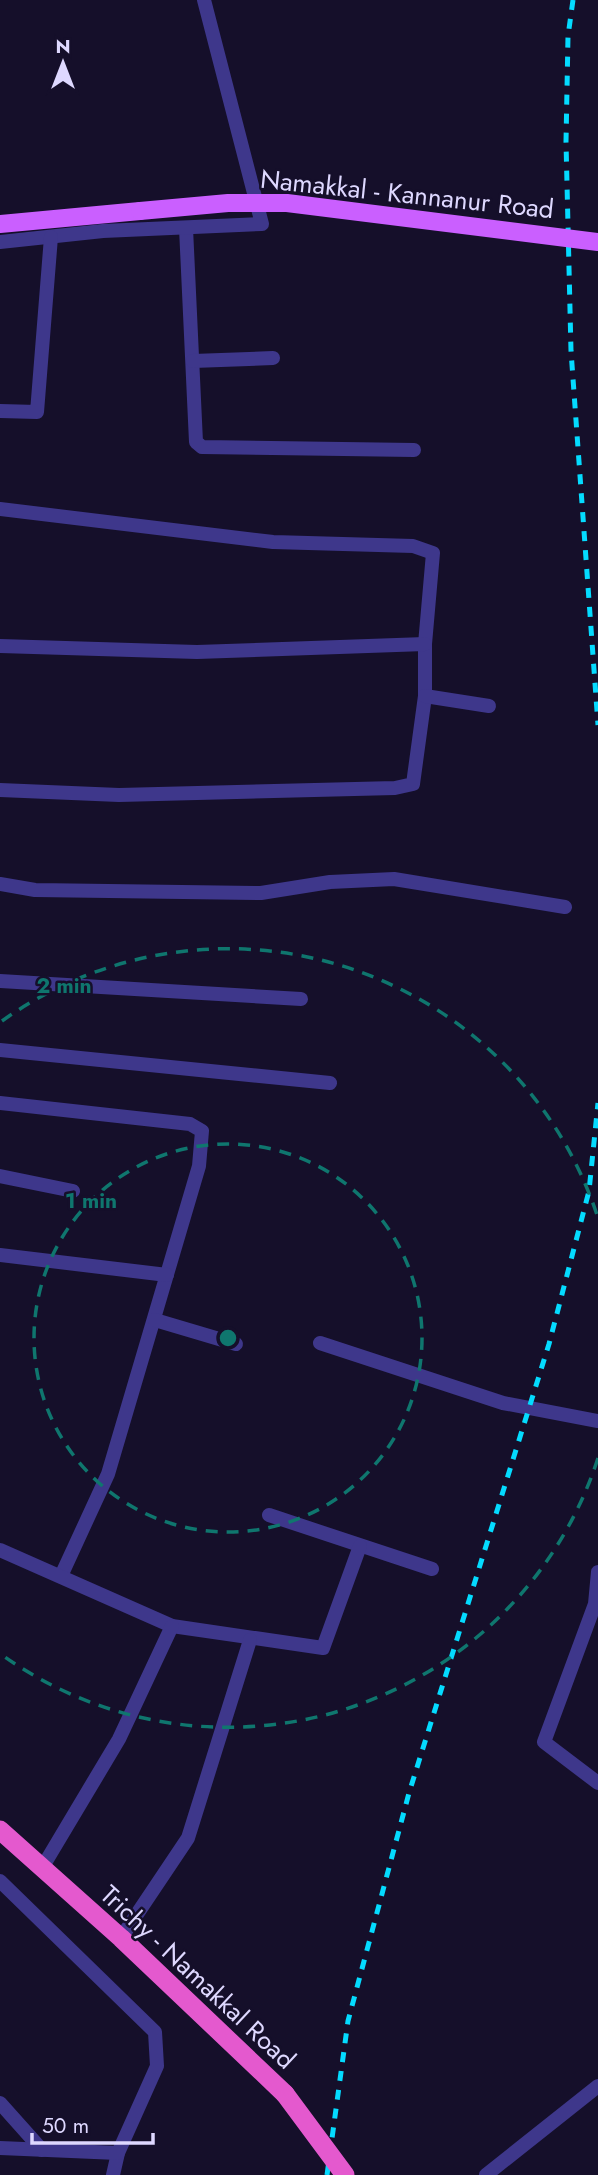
<svg xmlns="http://www.w3.org/2000/svg" width="598" height="2175" font-family="Jost,sans-serif">
	<style>
		.lines { fill: none; stroke-linecap: round; stroke-linejoin: round }
		.minor { stroke: #3e378b; stroke-width: 14 }
		.primary { stroke: #ca5fff; stroke-width: 18 }
		.trunk { stroke: #e459ce; stroke-width: 19 }
		.rail { stroke: #04dbff; stroke-width: 5; stroke-dasharray: 10 9; stroke-linecap: butt }
		.primary-bridge { stroke: #ca5fff; stroke-width: 18 }
		.trunk-bridge { stroke: #e459ce; stroke-width: 19 }
		.ring { fill: none; stroke: #0f766e; stroke-width: 3.5; stroke-dasharray: 12 9 }
		.labels { text-anchor: middle; dominant-baseline: central; stroke-width: 5; stroke-linejoin: round; paint-order: stroke }
		.street-label { font-size: 26px; fill: #ded8ff; stroke: #150f2a }
		.centre { fill: #0f766e; stroke: #150f2a; stroke-width: 3.5 }
		.ring-label { font-size: 21px; text-anchor: middle; font-weight: bold; fill: #0f766e; stroke: #150f2a; stroke-width: 5; stroke-linejoin: round; paint-order: stroke }
	</style>
	<rect width="100%" height="100%" fill="#150f2a"/>
	<g class="lines">
		<g class="minor">
			<polyline points="186,228 196,442 202,447 414,450"/>
			<polyline points="0,242 103,231 262,224 204,0"/>
			<polyline points="193,361 273,358"/>
			<polyline points="0,411 37,412 51,237"/>
			<polyline points="0,509 273,542 413,546 433,553 425,644 425,696 413,784 395,788 119,795 0,790"/>
			<polyline points="0,646 197,652 425,644"/>
			<polyline points="425,696 489,706"/>
			<polyline points="0,884 35,890 261,893 330,882 394,879 565,907"/>
			<polyline points="0,981 301,999"/>
			<polyline points="0,1050 330,1083"/>
			<polyline points="0,1103 190,1124 202,1131 199,1166 108,1474 61,1576"/>
			<polyline points="0,1176 73,1191"/>
			<polyline points="0,1255 167,1275"/>
			<polyline points="155,1320 236,1344"/>
			<polyline points="320,1343 503,1403 598,1421"/>
			<polyline points="269,1515 432,1569"/>
			<polyline points="0,1550 172,1626 323,1648 360,1546"/>
			<polyline points="598,1572 595,1604 544,1742 598,1783"/>
			<polyline points="42,1868 119,1739 172,1626"/>
			<polyline points="0,1881 155,2032 157,2066 118,2153 113,2175"/>
			<polyline points="121,1938 188,1838 250,1640"/>
			<polyline points="0,2103 42,2150"/>
			<polyline points="0,2148 118,2153"/>
			<polyline points="486,2175 598,2086"/>
		</g>
		<polyline class="primary" points="0,224 140,211"/>
		<polyline class="trunk" points="0,1830 121,1938 285,2094"/>
		<g class="rail">
			<polyline points="573,0 568,36 566,142 571,351 598,725"/>
			<polyline points="327,2175 348,2021 409,1793 549,1344 589,1191 598,1103"/>
		</g>
		<polyline class="primary-bridge" points="140,211 228,203 287,203 598,242"/>
		<polyline class="trunk-bridge" points="285,2094 345,2175"/>
	</g>
	<g class="ring">
		<circle cx="228" cy="1338" r="194"/>
		<path d="M598 1458A389 389 0 0 1 2 1655M2 1021A389 389 0 0 1 598 1218"/>
	</g>
	<g class="labels">
		<g class="street-label">
			<text transform="translate(407 194) rotate(6)">Namakkal - Kannanur Road</text>
			<text transform="translate(198 1977) rotate(43)">Trichy - Namakkal Road</text>
		</g>
	</g>
	<circle cx="228" cy="1338" r="10" class="centre"/>
	<g class="ring-label">
		<text x="64" y="993">2 min</text>
		<text x="91" y="1208">1 min</text>
	</g>
	<g transform="translate(63 63)" stroke="#150f2a" stroke-width="5" paint-order="stroke">
	<path d="M0-5L12 26L0 18L-12 26Z" fill="#ded8ff"/>
	<text y="-10" font-size="19" font-weight="bold" text-anchor="middle" fill="#ded8ff">N</text>
	</g>
	<path d="M32 2133v10h121v-10" fill="none" stroke="#ded8ff" stroke-width="3.5"/>
	<text x="42" y="2133" font-size="21" fill="#ded8ff" stroke="#150f2a" stroke-width="5" paint-order="stroke">50 m</text>
</svg>
